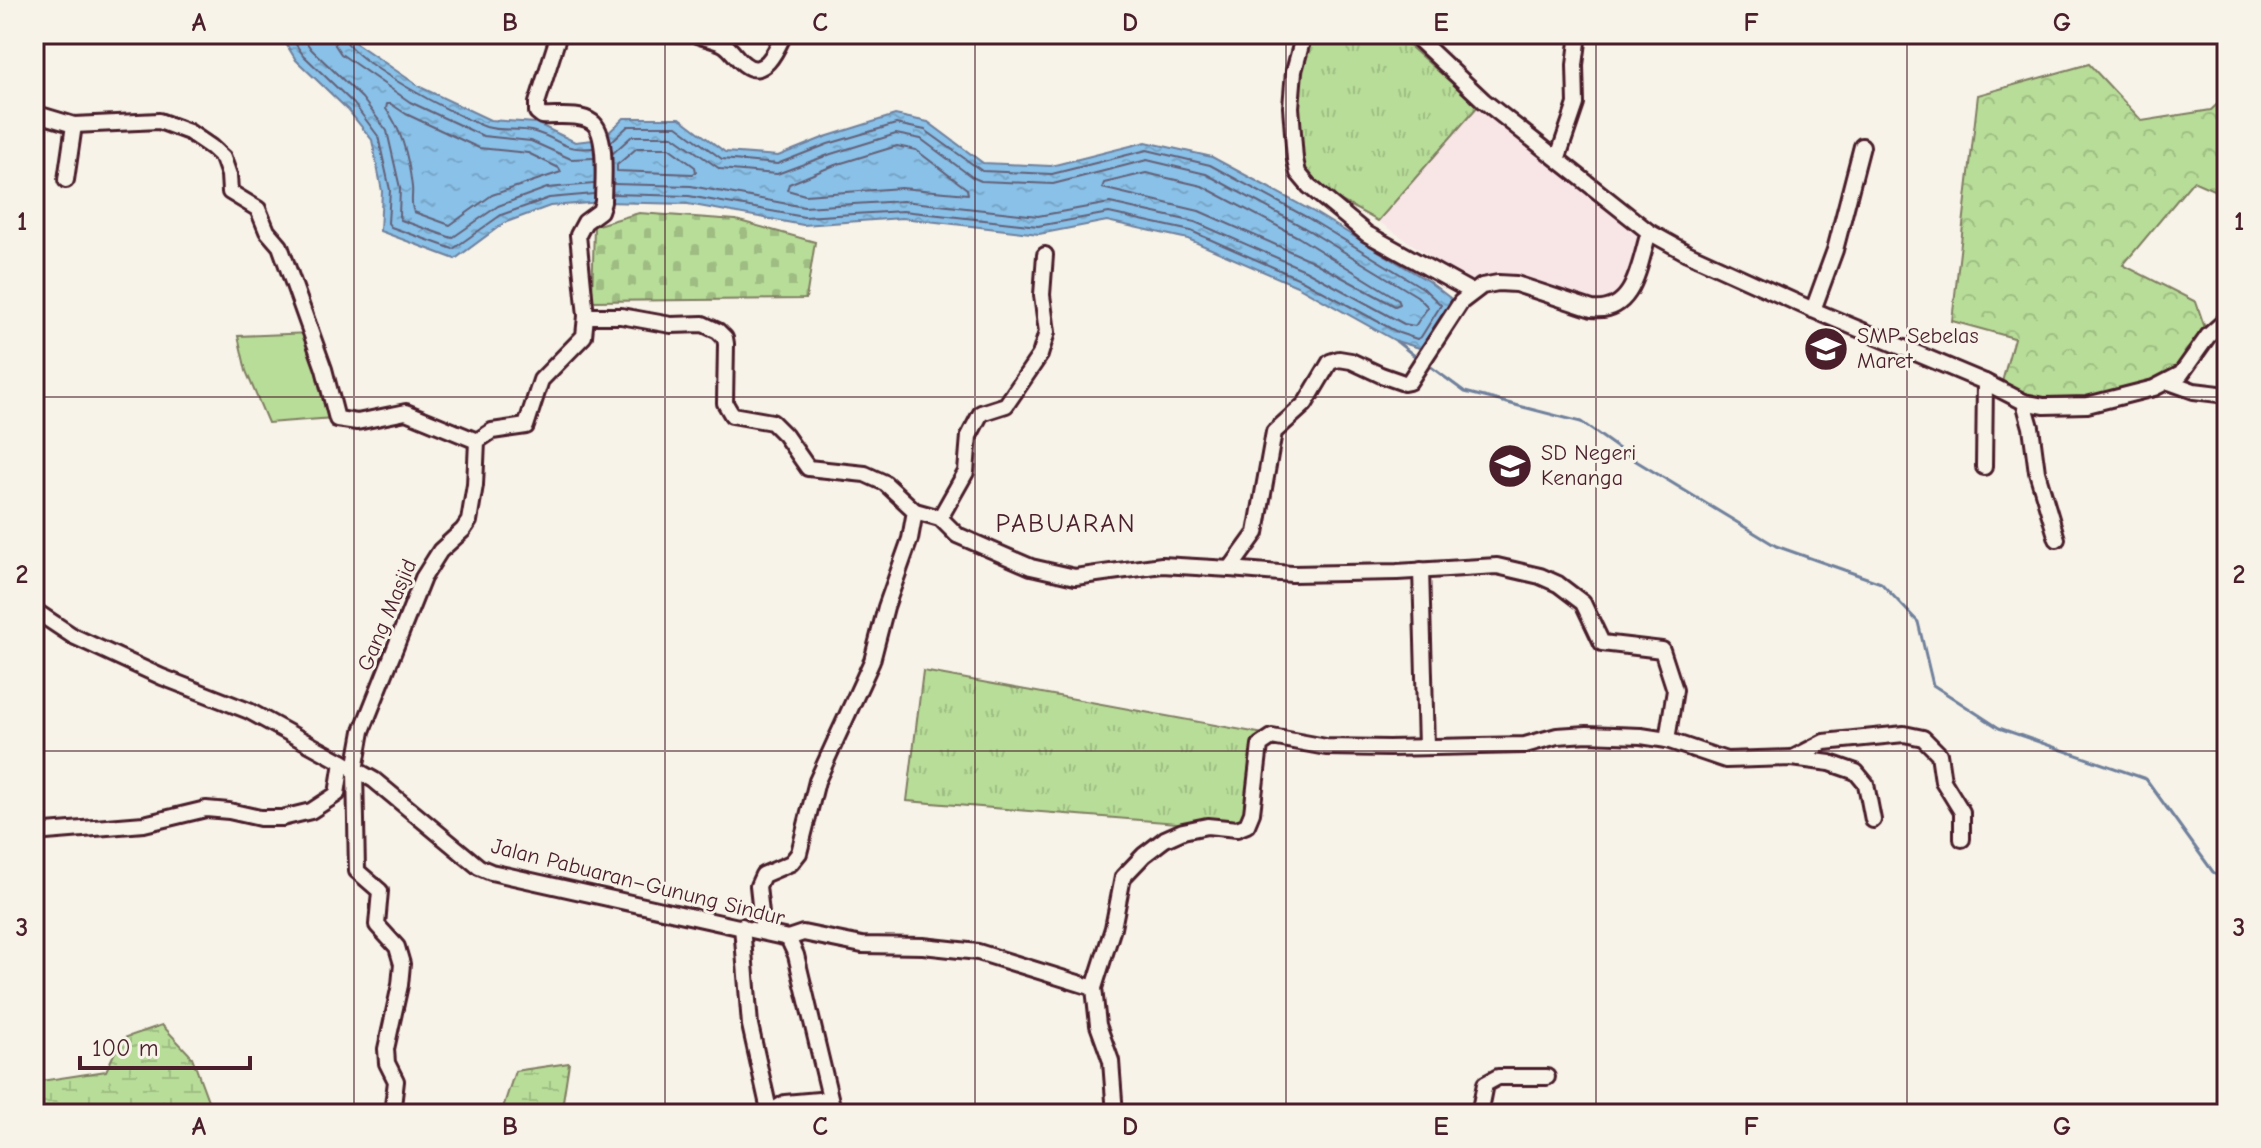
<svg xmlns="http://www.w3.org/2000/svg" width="2261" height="1148" font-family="'Comic Neue',sans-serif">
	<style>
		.built { fill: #f8e5e6 }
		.grass { fill: url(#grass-tufts); stroke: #807e62; stroke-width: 2 }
		.forest { fill: url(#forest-crowns); stroke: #807e62; stroke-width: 2 }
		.wetland { fill: url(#wetland-marsh); stroke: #807e62; stroke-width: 2 }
		.cemetery { fill: url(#cemetery-stones); stroke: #807e62; stroke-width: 2 }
		.garden { fill: #b7dd98; stroke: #807e62; stroke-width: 2 }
		.water { fill: url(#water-ripples); stroke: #70809c; stroke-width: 2 }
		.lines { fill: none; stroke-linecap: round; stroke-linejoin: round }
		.shore { stroke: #636077; stroke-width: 2 }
		.stream { stroke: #70809c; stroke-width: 3 }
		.minor-casing { stroke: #4a1f2b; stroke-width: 20 }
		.minor { stroke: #f7f3e8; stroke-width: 14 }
		.grid { fill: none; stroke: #4a1f2b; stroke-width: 2; stroke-opacity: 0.55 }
		.labels { text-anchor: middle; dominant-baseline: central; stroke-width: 6; stroke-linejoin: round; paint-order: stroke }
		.poi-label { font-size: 22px; fill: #4a1f2b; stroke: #f7f3e8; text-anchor: start }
		.street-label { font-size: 22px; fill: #4a1f2b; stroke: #f7f3e8 }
		.quarter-label { font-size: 26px; letter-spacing: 2px; fill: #4a1f2b; stroke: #f7f3e8 }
		.neatline { fill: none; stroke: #4a1f2b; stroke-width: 3 }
		.grid-label { font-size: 26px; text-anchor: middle; font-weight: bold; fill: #4a1f2b }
	</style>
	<defs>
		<pattern id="grass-tufts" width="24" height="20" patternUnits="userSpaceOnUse" patternTransform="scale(2)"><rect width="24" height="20" fill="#b7dd98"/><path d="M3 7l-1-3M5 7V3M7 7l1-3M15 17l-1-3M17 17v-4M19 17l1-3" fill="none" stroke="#9fbd83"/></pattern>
		<pattern id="forest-crowns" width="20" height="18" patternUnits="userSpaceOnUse" patternTransform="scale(2)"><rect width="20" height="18" fill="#b7dd98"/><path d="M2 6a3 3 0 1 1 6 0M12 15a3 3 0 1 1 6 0" fill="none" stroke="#9fbd83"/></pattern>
		<pattern id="wetland-marsh" width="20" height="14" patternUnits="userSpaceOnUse" patternTransform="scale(2)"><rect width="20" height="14" fill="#b7dd98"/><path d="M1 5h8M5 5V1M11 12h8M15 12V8" fill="none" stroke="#9fbd83"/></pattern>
		<pattern id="cemetery-stones" width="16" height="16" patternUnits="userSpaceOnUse" patternTransform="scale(2)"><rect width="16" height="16" fill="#b7dd98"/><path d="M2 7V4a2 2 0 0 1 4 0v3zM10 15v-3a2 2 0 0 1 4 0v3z" fill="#9fbd83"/></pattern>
		<pattern id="water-ripples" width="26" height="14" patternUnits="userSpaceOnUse" patternTransform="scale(2)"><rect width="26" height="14" fill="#89c1e8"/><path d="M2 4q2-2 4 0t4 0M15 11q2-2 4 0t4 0" fill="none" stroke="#78a5c7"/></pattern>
	</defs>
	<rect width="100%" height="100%" fill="#f7f3e8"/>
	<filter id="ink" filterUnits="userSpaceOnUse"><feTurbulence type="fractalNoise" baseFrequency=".0125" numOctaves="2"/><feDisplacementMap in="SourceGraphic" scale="16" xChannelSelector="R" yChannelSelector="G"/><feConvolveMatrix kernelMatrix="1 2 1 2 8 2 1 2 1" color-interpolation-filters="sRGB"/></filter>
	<g filter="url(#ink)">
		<polygon class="built" points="1478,106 1643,232 1620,294 1611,302 1599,304 1567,296 1472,285 1378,221"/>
		<g class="grass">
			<polygon points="1311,34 1396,34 1478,106 1378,221 1325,192 1304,171 1296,124 1304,60"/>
			<polygon points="923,671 1264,734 1251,829 907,801"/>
		</g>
		<polygon class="forest" points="2089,64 2142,121 2211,110 2227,95 2227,196 2193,181 2123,265 2196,302 2206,331 2168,379 2056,410 1999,393 2014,338 1952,321 1978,95"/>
		<g class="wetland">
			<polygon points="162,1025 192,1057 213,1114 34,1112 34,1082 106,1071 121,1039"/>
			<polygon points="569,1063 561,1114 501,1114 515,1071"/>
		</g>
		<polygon class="cemetery" points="639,213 736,220 815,242 806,299 592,301 594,226"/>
		<polygon class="garden" points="310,333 333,418 268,423 246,371 238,336"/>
		<polygon class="water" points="280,34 349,34 353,41 420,87 490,120 536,123 575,142 602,139 624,118 680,118 725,152 778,156 825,137 895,115 928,122 983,163 1051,166 1146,142 1212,157 1312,211 1428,281 1454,301 1423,349 1396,341 1297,286 1188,239 1107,221 1039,234 902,218 803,225 688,204 603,202 550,206 504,223 455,259 380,231 382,191 372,140 348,110 296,60"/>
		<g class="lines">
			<g class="shore">
				<polyline points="289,34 303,55 354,104 378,136 390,190 388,223 391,227 453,249 501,215 549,198 594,194"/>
				<polyline points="301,34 311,49 362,98 387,131 400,188 399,216 401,220 452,238 498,206 547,188 594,184"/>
				<polyline points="333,34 335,45 341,54 410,102 483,136 531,141 571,159 594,158"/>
				<path d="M343,34C346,59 460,118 486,127C502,132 520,127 535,132C562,140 562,151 593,148"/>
				<path d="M387,104H391L406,114L479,148L528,153L559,168L561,172L492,195L450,225L414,212C410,204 413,196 412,187C409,160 403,131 386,109Z"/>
				<polyline points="611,142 628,126 677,126 722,159 777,164 828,144 896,124 925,130 982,171 1052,174 1147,150 1210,165 1308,218 1423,288 1441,305 1421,337 1417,339 1399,333 1300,279 1191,231 1109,213 1038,226 903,211 804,217 689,196 612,194"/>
				<polygon points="897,146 916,150 967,189 968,194 901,188 805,195 787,190 789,184 835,165"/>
				<polygon points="637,148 669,148 695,167 696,172 693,174 617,171 617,165"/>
				<polyline points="612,154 632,136 673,136 720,169 777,174 831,154 896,134 921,139 972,177 981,181 1053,184 1147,160 1206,174 1303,227 1417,296 1428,307 1415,326 1404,324 1305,270 1195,222 1110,203 1038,216 903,201 804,207 691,186 613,184"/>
				<polygon points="1146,173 1202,186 1298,237 1398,299 1400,304 1395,306 1310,260 1199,211 1102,188 1104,183"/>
			</g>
			<g class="stream">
				<polyline points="1396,341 1416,357"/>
				<polyline points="1431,367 1465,392 1581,422 1636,461 1776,546 1881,583 1918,622 1933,685 1999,728 2146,779 2213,872 2227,880"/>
			</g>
			<g class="minor-casing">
				<g id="minor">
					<polyline points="643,34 647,34"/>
					<path d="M694,34C704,38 717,40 725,45C732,50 737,59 744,64C764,80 777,49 784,34"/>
					<polyline points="1304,34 1294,71 1291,107 1295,159 1298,173 1309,186 1367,234 1472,292"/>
					<polyline points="1413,34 1484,101 1649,232 1687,253 1813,310 1985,382 2024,402 2044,406 2087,405 2154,388 2181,374 2208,336 2227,319"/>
					<polyline points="34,113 74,125 159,121 189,132 211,147 223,158 229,175 230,192 258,209 267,231 280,246 324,369 337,419 357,422 406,412 477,441"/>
					<polyline points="1558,157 1576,104 1575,65 1579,34"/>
					<polyline points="66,180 74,125"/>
					<polyline points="1813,310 1835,250 1862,146"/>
					<path d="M586,316H621L671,325L703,324L718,331L725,338L726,344L725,403L732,415L772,422L785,435L808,468L865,474L885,483L915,511L940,518L957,535L1031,567L1075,577L1162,565L1230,569L1256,533L1274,432L1305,404L1330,362L1339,359L1351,361L1381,375L1404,383L1409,382L1461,302L1482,286L1498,283L1516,284L1592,309C1635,314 1639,264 1649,232"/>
					<polyline points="2169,382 2194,391 2227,395"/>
					<polyline points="2024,402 2031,427 2037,472 2057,539"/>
					<polyline points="1984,467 1985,382"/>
					<polyline points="940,518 966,472 969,436 981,413 1006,405 1040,355 1047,332 1042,295 1045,255"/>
					<polyline points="1230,569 1292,574 1397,572 1497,566 1540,576 1558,584 1583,603 1602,643 1662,650 1675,690 1667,740"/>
					<polyline points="1421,570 1426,746"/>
					<polyline points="34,610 73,636 162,677 249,711 342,762 374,780 479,867 491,872 788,938 796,955 834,1114"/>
					<polyline points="1793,758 1824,742 1904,734 1923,738 1939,754 1943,781 1962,812 1962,839"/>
					<polyline points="34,833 144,824 206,809 229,811 260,818 282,818 311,811 337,794 342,762"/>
					<polyline points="742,926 750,1025 769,1110"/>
					<polyline points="763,932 758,886 763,875 791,863 799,853 817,781 872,661 886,607 910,539 915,511"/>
					<polyline points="788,938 803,933 862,945 923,946 978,952 1094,988"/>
					<path d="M392,1114L396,1081L387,1063L386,1049L400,985L402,964L397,947L377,925L380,891L357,871L355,770L362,731L423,578L440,551L463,530L469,521L475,485L477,441L492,431L526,426L541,380L584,336L586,316L578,235L585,222L600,211L603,202C603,184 608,133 592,122C580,113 556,117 542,116L537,112V103L559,34"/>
					<polyline points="767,1114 785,1103 830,1099"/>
					<polyline points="1115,1114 1111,1061 1098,1025 1094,988 1113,928 1123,877 1144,855 1165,839 1183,831 1207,826 1237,829 1247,825 1252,813 1260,745 1272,737 1326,747 1389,748 1525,745 1557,736 1587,734 1641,736 1667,740 1726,760 1792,758 1830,763 1856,772 1866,784 1873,820"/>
					<polyline points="1479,1114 1485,1084 1498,1077 1547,1077"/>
				</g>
			</g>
			<use href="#minor" class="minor"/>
		</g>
	</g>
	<path class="grid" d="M354,34V1114M665,34V1114M975,34V1114M1286,34V1114M1596,34V1114M1907,34V1114M34,397H2227M34,751H2227"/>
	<defs>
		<g id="school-disc" transform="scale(2.3)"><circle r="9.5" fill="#4a1f2b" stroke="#f7f3e8"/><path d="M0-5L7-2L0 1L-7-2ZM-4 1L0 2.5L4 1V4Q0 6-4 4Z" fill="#fff"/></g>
	</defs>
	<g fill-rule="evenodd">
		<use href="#school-disc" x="1826" y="349"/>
		<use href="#school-disc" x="1510" y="466"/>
	</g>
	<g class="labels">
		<g class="poi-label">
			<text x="1857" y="336">SMP Sebelas<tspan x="1857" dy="25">Maret</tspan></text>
			<text x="1541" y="453">SD Negeri<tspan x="1541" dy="25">Kenanga</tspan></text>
		</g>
		<g class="street-label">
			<text transform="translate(387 615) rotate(-67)">Gang Masjid</text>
			<text transform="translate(638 882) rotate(14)">Jalan Pabuaran–Gunung Sindur</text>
		</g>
		<g class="quarter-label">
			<text x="1066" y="524">PABUARAN</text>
		</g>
	</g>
	<rect width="2261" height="1148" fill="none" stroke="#f7f3e8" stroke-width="88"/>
	<path d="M80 1056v12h170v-12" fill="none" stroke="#4a1f2b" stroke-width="4"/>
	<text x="92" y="1056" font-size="24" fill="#4a1f2b" stroke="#f7f3e8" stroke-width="6" paint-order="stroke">100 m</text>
	<rect x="44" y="44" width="2173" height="1060" class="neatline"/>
	<g class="grid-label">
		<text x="199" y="31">A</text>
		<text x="510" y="31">B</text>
		<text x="820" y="31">C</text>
		<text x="1130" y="31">D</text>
		<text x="1441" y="31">E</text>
		<text x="1751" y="31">F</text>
		<text x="2062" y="31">G</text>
		<text x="22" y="230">1</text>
		<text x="2239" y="230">1</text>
		<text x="22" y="583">2</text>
		<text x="2239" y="583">2</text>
		<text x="22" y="936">3</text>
		<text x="2239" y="936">3</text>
		<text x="199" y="1135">A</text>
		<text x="510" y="1135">B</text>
		<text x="820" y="1135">C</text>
		<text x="1130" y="1135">D</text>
		<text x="1441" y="1135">E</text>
		<text x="1751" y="1135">F</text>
		<text x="2062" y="1135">G</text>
	</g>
</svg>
